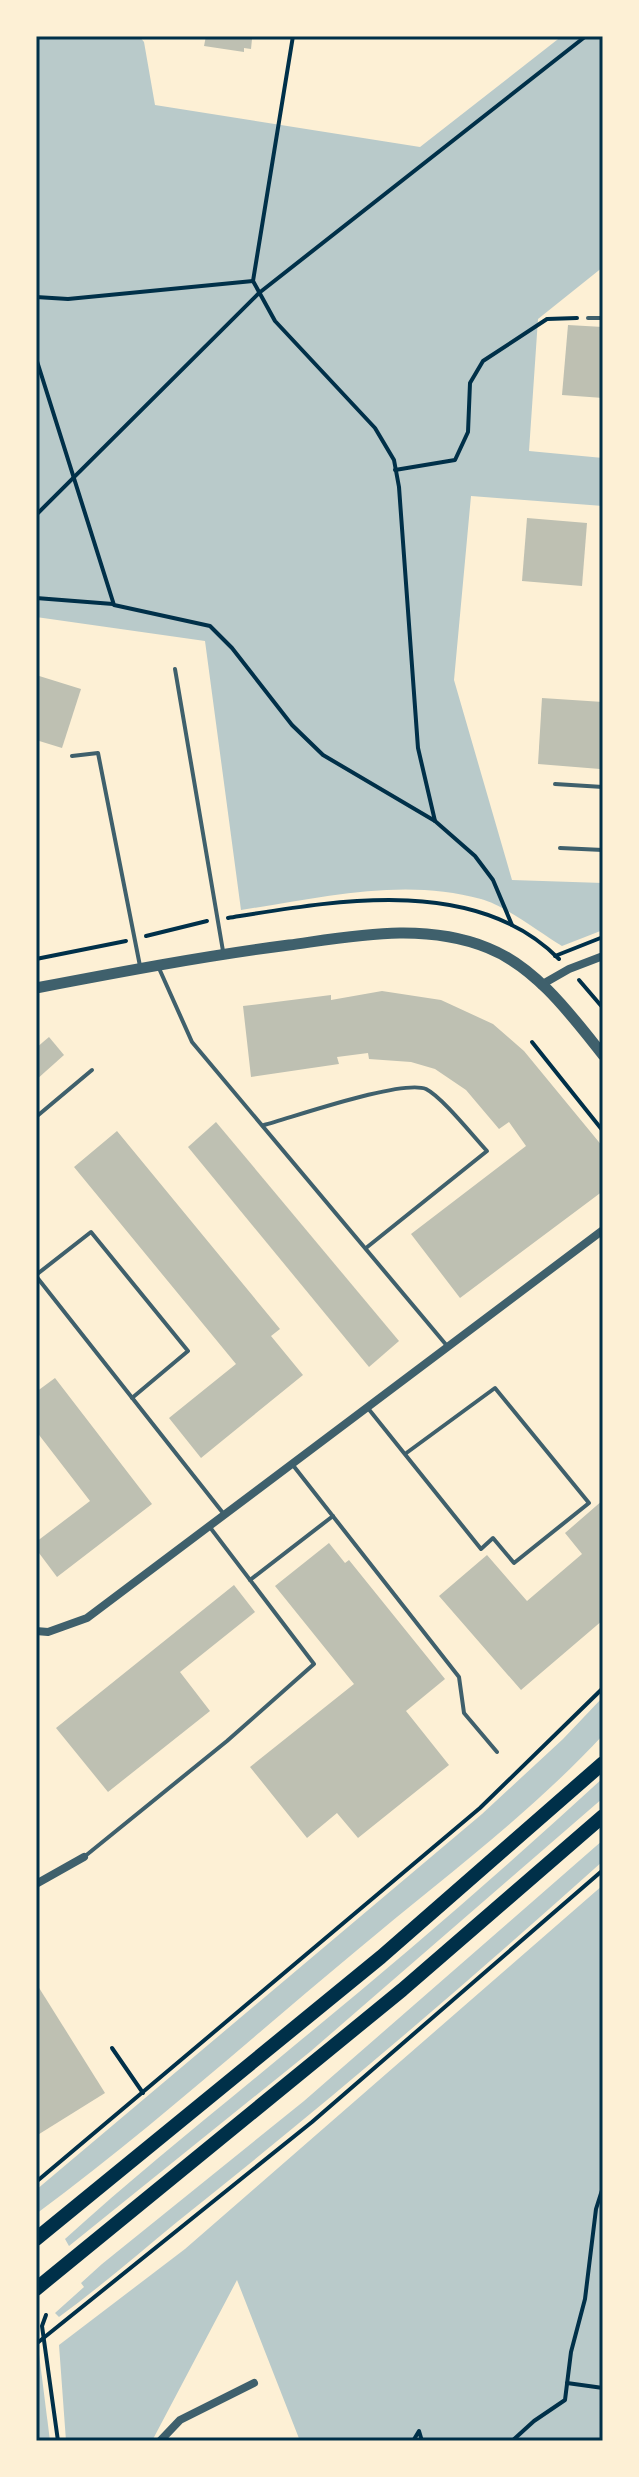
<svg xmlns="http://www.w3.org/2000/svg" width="639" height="2477" font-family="Signika,sans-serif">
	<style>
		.green { fill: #b9caca }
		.building { fill: #bec0b2 }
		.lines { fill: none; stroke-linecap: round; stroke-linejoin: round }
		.path { stroke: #003049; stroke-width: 4 }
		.service { stroke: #3f606c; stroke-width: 4 }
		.minor { stroke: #3f606c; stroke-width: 8 }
		.tertiary { stroke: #3f606c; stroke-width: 11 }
		.primary { stroke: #003049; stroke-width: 14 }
		.neatline { fill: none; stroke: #003049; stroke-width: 3 }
	</style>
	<rect width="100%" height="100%" fill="#fdf0d5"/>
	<g class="green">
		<path d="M36,36H139L144,42L155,105L420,147L562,36H603V267L538,319L529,451L603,458V506L471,496L454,680L512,880L603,883V930L562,946C540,933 504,905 481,899C403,877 319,898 241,910L205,641L36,617Z"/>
		<path d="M603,1697V1735C529,1815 439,1881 356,1951C250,2039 147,2132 36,2214V2190L482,1814L563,1739Z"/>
		<path d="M603,1778V1798L311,2051L69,2246L65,2239C141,2170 222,2106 301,2040C404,1956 505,1868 603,1778Z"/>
		<path d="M603,1840V1861C464,1986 323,2106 177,2222C138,2254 100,2287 59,2317L55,2313L84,2287L81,2283L102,2264L304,2101Z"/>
		<polygon points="603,1885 603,2441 300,2441 237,2280 152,2441 66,2441 59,2345 185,2249"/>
		<polygon points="39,2354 50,2441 36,2441 36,2357"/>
	</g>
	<g class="building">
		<polygon points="206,36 246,36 252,39 251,49 244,48 244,52 204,46"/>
		<polygon points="568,325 603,327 603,398 562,395"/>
		<polygon points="527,518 587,523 582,586 522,581"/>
		<polygon points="36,675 81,689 62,748 36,740"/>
		<polygon points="542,698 603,702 600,769 538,764"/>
		<polygon points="382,991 441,1000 493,1024 524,1051 603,1147 603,1191 460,1298 411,1234 526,1146 509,1122 499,1129 466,1090 435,1069 411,1062 369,1059 368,1053 337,1057 339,1064 251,1077 243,1006 331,995 331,1000"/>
		<polygon points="49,1037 64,1055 36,1080 36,1048"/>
		<polygon points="216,1122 399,1341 369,1367 188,1147"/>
		<polygon points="117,1131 280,1329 271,1336 303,1375 201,1458 169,1418 236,1364 74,1167"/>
		<polygon points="55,1378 152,1504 57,1577 36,1549 36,1542 90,1501 36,1431 36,1392"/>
		<polygon points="603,1500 603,1620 521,1690 439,1596 487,1555 527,1601 582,1554 565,1533"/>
		<polygon points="329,1543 345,1563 349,1560 445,1679 406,1711 449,1765 358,1838 337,1813 307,1838 250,1767 354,1684 275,1586"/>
		<polygon points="234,1585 255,1612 180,1672 210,1711 108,1792 56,1728"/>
		<polygon points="36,1983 105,2093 36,2136"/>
	</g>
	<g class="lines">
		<g class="path">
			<polyline points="293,36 253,281 275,321 375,428 394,460 399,487 418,748 435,821"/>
			<polyline points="36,297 68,299 253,281"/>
			<polyline points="36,358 114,605 210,626 232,648 292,725 323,755 435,821 475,856 493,880 512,925"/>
			<polyline points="395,470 455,460 468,432 470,383 483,361 547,319 577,318"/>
			<polyline points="36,515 259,293 586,36"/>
			<polyline points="36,598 113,604"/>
			<path d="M228,918C333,901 475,874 559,959"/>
			<polyline points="146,936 207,921"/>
			<polyline points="555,956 603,937"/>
			<polyline points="36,959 126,941"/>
			<polyline points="579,980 603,1008"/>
			<polyline points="532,1042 603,1131"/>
			<polyline points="112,2048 143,2093"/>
			<polyline points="36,2182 480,1808 603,1688"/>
			<polyline points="46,2315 42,2326 58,2441"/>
			<polyline points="36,2344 312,2122 603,1870"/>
			<polyline points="567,2383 603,2388"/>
			<polyline points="413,2441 419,2431 422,2441"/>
			<polyline points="512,2441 534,2421 565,2400 571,2352 585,2299 596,2209 603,2187"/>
		</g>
		<g class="service">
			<polyline points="588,318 603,318"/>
			<polyline points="175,669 223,951"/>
			<polyline points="72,756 98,753 140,966"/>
			<polyline points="555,784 603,787"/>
			<polyline points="560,848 603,850"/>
			<polyline points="158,966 192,1042 448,1347"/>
			<polyline points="36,1117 92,1070"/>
			<path d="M264,1125C294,1117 402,1079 426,1089C442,1097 473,1136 487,1151L366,1248"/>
			<polyline points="36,1275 91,1232 188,1351 132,1398"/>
			<polyline points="36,1276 223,1513"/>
			<polyline points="367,1407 481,1549 493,1538 514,1563 589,1503 495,1388 405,1454"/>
			<polyline points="292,1464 459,1677 464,1713 497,1752"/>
			<polyline points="250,1580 333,1516"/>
			<polyline points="84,1857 227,1741 314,1664 209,1526"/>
		</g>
		<g class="minor">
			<polyline points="541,985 569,969 603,956"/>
			<polyline points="36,1631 48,1632 87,1618 603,1230"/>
			<polyline points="36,1884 84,1857"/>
			<polyline points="160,2441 180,2420 254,2383"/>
		</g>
		<path class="tertiary" d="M36,988C120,972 204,956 289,945C355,936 424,922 488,948C536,967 572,1016 603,1055"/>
		<g class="primary">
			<polyline points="36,2239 381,1957 603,1763"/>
			<polyline points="36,2289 402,1990 603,1816"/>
		</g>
	</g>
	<rect width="639" height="2477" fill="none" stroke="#fdf0d5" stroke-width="76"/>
	<rect x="38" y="38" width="563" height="2401" class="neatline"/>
</svg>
